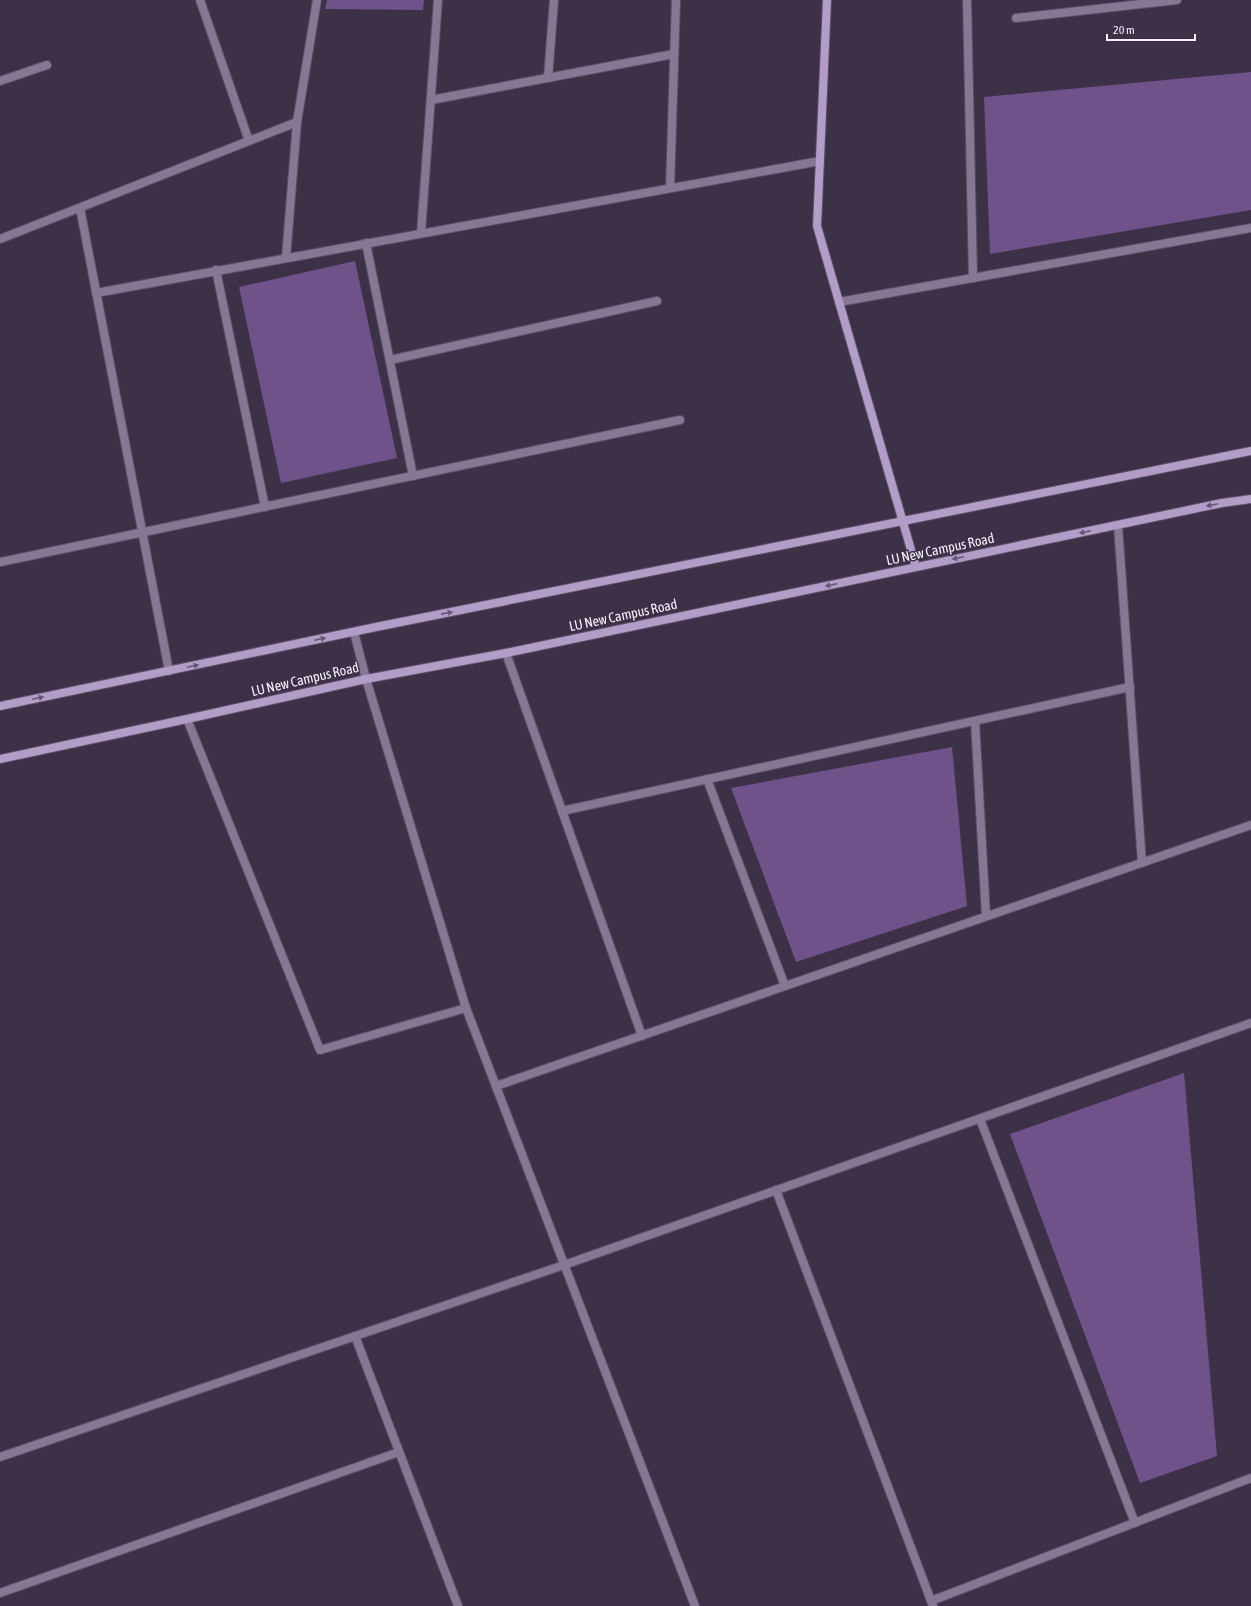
<svg xmlns="http://www.w3.org/2000/svg" width="1251" height="1606" font-family="'Asap Condensed',sans-serif">
	<style>
		.green { fill: #6f5289 }
		.lines { fill: none; stroke-linecap: round; stroke-linejoin: round }
		.lane-casing { stroke: #5b4f65; stroke-width: 10 }
		.street-casing { stroke: #5b4f65; stroke-width: 10 }
		.secondary-casing { stroke: #5b4f65; stroke-width: 10 }
		.lane { stroke: #867894; stroke-width: 8 }
		.street { stroke: #867894; stroke-width: 8 }
		.secondary { stroke: #b29cc8; stroke-width: 8 }
		.oneway { fill: #665675 }
		.labels { text-anchor: middle; dominant-baseline: central; stroke-width: 3; stroke-linejoin: round; paint-order: stroke }
		.street-label { font-size: 14px; fill: #f7efff; stroke: #3d3148 }
	</style>
	<rect width="100%" height="100%" fill="#3d3148"/>
	<g class="green">
		<polygon points="327,0 424,0 423,10 325,9"/>
		<polygon points="1251,72 1251,210 990,254 984,97"/>
		<polygon points="355,261 397,458 281,483 239,287"/>
		<polygon points="952,747 967,906 796,962 731,788"/>
		<polygon points="1184,1073 1217,1456 1140,1483 1010,1134"/>
	</g>
	<g class="lines">
		<g class="lane-casing">
			<g id="lane">
				<polyline points="200,0 249,141"/>
				<polyline points="967,0 973,278"/>
				<polyline points="1016,18 1177,0"/>
				<polyline points="548,78 554,0"/>
				<polyline points="0,81 47,65"/>
				<polyline points="431,100 674,54"/>
				<polyline points="670,188 676,0"/>
				<polyline points="80,208 169,671"/>
				<polyline points="421,233 438,0"/>
				<polyline points="0,239 297,122"/>
				<polyline points="366,243 413,476"/>
				<polyline points="286,258 297,122 317,0"/>
				<polyline points="216,270 265,507"/>
				<polyline points="96,293 820,161"/>
				<polyline points="390,360 657,301"/>
				<polyline points="1118,525 1142,863"/>
				<polyline points="0,562 680,420"/>
				<polyline points="506,653 642,1036"/>
				<polyline points="975,721 986,916"/>
				<polyline points="707,779 785,986"/>
				<polyline points="562,811 1130,687"/>
				<polyline points="496,1086 1251,825"/>
			</g>
		</g>
		<g class="street-casing">
			<g id="street">
				<polyline points="839,302 1251,228"/>
				<polyline points="354,632 366,679 466,1008 695,1606"/>
				<polyline points="187,719 320,1050 466,1008"/>
				<polyline points="980,1119 1135,1523"/>
				<polyline points="776,1190 933,1606"/>
				<polyline points="355,1336 458,1606"/>
				<polyline points="0,1457 564,1265 1251,1023"/>
				<polyline points="0,1593 399,1452"/>
				<polyline points="931,1601 1251,1478"/>
			</g>
		</g>
		<g class="secondary-casing">
			<g id="secondary">
				<polyline points="827,0 817,226 916,567"/>
				<polyline points="0,706 376,627 1251,451"/>
				<polyline points="0,759 187,719 366,679 506,653 1222,503 1251,499"/>
			</g>
		</g>
		<use href="#lane" class="lane"/>
		<use href="#street" class="street"/>
		<use href="#secondary" class="secondary"/>
	</g>
	<defs><path id="oneway-solid" d="M-6-.8H1V-3.2L6.5 0L1 3.2V.8H-6Z"/></defs>
	<g class="oneway">
		<use href="#oneway-solid" transform="translate(1212 505) rotate(168)"/>
		<use href="#oneway-solid" transform="translate(1085 532) rotate(168)"/>
		<use href="#oneway-solid" transform="translate(958 558) rotate(168)"/>
		<use href="#oneway-solid" transform="translate(831 585) rotate(168)"/>
		<use href="#oneway-solid" transform="translate(447 613) rotate(-11)"/>
		<use href="#oneway-solid" transform="translate(320 639) rotate(-12)"/>
		<use href="#oneway-solid" transform="translate(193 666) rotate(-12)"/>
		<use href="#oneway-solid" transform="translate(38 698) rotate(-12)"/>
	</g>
	<g class="labels">
		<g class="street-label">
			<text transform="translate(940 549) rotate(-12)">LU New Campus Road</text>
			<text transform="translate(623 615) rotate(-12)">LU New Campus Road</text>
			<text transform="translate(305 679) rotate(-13)">LU New Campus Road</text>
		</g>
	</g>
	<path d="M1107 34v6h88v-6" fill="none" stroke="#f7efff" stroke-width="2"/>
	<text x="1113" y="34" font-size="12" fill="#f7efff" stroke="#3d3148" stroke-width="3" paint-order="stroke">20 m</text>
</svg>
